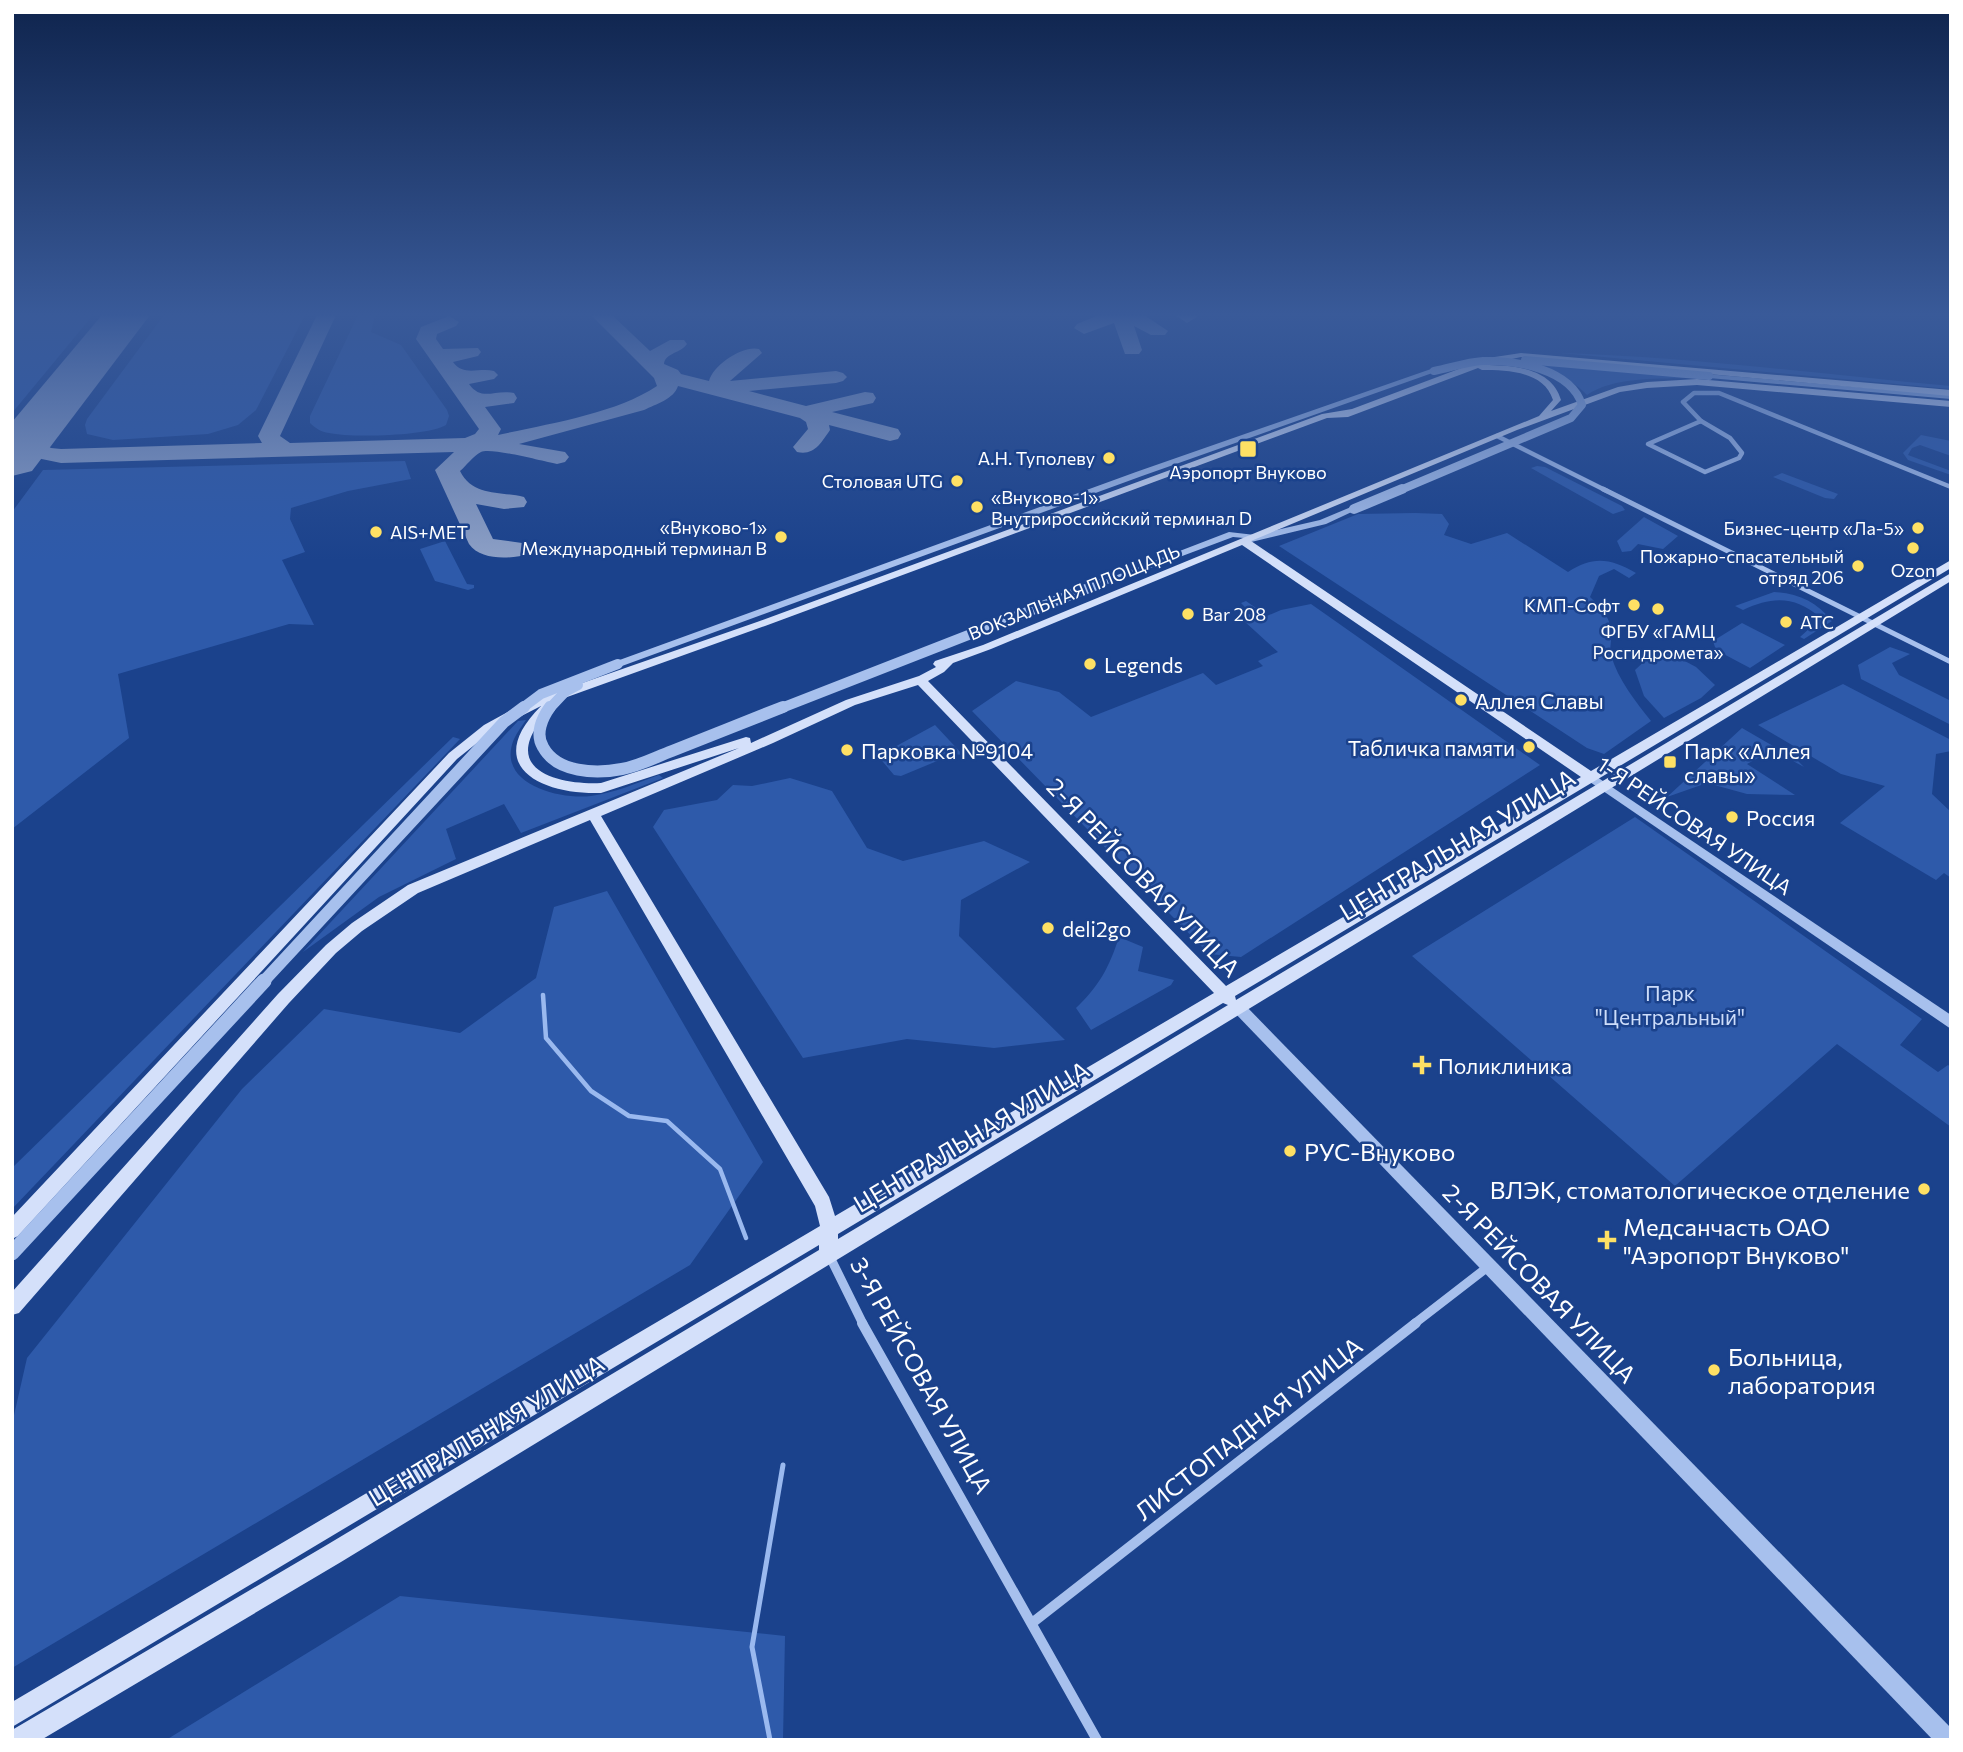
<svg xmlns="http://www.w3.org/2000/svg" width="1963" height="1752" font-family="Commissioner,sans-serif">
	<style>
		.green { fill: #2e5aaa }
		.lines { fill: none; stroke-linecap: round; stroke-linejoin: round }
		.stream-far1 { stroke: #9ab9ef; stroke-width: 4.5 }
		.stream { stroke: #9ab9ef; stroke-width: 5 }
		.taxiway { fill: #8da0c6; fill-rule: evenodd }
		.runway { fill: #8da0c6; fill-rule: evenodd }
		.minor-far3 { stroke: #a7c0ed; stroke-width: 4.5 }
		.minor-far2 { stroke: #a7c0ed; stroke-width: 5 }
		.minor-far1 { stroke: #a7c0ed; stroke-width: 9 }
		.minor { stroke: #a7c0ed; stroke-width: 10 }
		.tertiary { fill: #a7c0ed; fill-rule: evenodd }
		.secondary { fill: #d4e0fa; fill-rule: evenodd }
		.tertiary-bridge-far3 { stroke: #a7c0ed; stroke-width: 8 }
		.tertiary-bridge-far2 { stroke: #a7c0ed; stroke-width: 10 }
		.tertiary-bridge-far1 { stroke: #a7c0ed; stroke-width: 12 }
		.tertiary-bridge { stroke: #a7c0ed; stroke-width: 15 }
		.poi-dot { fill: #fee064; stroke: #1b428c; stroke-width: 2.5 }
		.labels { text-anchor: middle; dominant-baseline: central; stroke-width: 5; stroke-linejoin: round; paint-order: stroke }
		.far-poi-label { font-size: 18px; fill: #fff; stroke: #1b428c; text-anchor: end }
		.far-street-label { font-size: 18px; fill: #fff; stroke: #1b428c }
		.poi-label { font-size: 21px; fill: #fff; stroke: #1b428c; text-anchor: start }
		.street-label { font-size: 21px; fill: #fff; stroke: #1b428c }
		.park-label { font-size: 21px; fill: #cdddfa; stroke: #1b428c }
		.near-street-label { font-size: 24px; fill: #fff; stroke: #1b428c }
		.near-poi-label { font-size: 24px; fill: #fff; stroke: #1b428c; text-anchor: start }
	</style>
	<rect width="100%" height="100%" fill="#1b428c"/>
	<g class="green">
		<polygon points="12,315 93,315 12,413"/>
		<polygon points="164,315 305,315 256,410 238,425 208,434 113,440 87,434 85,425 87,419"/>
		<path d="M358,315H375L371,332L401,345L447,410L449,416L446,425C428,436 351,438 329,433C321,432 315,428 310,423V416Z"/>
		<path d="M1560,353C1690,357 1821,374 1951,386V389Z"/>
		<path d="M1527,362L1682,376L1685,378C1654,379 1613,377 1587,395C1570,377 1549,371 1527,362Z"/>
		<polygon points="1921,435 1951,441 1951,456 1920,445 1912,448 1908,455 1951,471 1951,475 1908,460 1903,453"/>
		<polygon points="405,461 411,479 348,491 291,508 290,519 305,552 282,560 314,625 289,624 118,674 129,738 12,829 12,512 43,470"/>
		<polygon points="1537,466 1545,467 1622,506 1625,510 1613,514 1531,468"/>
		<polygon points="1782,473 1838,494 1834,499 1825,498 1773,477"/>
		<path d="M1415,513L1442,514L1449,524L1444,535L1471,544L1507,533L1568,572C1594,555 1611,559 1636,573L1629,578L1614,569L1599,576L1590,597C1601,608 1611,617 1611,633C1612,641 1609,649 1611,655C1618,680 1636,702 1651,721L1604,754L1587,748L1279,546L1358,514Z"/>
		<polygon points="1644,517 1678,536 1663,549 1638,544 1631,551 1622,552 1617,541"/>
		<polygon points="445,541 467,584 474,585 474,588 468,590 435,581 420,549"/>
		<path d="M1774,592C1798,593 1817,602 1832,621L1804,639L1800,637L1821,618C1795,596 1773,596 1743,610L1735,606Z"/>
		<polygon points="1246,601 1256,608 1246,613 1262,618 1281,610 1311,604 1540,765 1241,957 1209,954 972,711 1016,681 1059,692 1091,717 1203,673 1216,685 1263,666 1258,661 1278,652 1244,621 1247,618 1239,612 1247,609 1241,603"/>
		<polygon points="1742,623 1785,645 1750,668 1716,650 1713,641"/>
		<polygon points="1890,647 1910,654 1892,663 1899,675 1951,701 1951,725 1861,679 1858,665"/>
		<polygon points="1668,652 1696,667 1715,685 1701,698 1664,718 1644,696 1635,670 1648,658"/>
		<polygon points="1843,684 1951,740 1951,751 1936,754 1932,794 1951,812 1951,878 1944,873 1936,880 1840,823 1885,786 1841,774 1758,725"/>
		<path d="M526,720C522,726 517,732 514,739C495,784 560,800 591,796C614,793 637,783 659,775L663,778L521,833L504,804L446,829L456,859L379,897L303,952L518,721Z"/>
		<polygon points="935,725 963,755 954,754 901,776 894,775 878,756"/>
		<polygon points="1742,728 1797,760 1804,767 1773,750 1747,764 1795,795 1747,794 1707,783 1667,797"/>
		<polygon points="453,737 460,739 12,1209 12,1168"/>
		<polygon points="790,778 832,791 867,848 903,861 984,841 1030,862 961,900 959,936 1065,1040 994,1048 907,1039 803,1058 653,827 664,810 717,800 733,785 752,786"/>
		<polygon points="1635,817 1922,1019 1900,1045 1938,1072 1948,1065 1951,1067 1951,1127 1837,1044 1675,1186 1412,956"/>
		<polygon points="607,891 763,1162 690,1265 12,1668 12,1424 27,1358 242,1089 324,1009 460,1033 536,978 554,907"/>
		<path d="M1119,937L1143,947L1138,971L1174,980L1171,985L1091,1030L1076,1008C1099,986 1109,968 1119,937Z"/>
		<polygon points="400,1596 785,1636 783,1740 166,1740"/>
	</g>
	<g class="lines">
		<polyline class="stream-far1" points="543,995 546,1038 591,1091 629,1116 667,1121 720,1169 746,1238"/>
		<polyline class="stream" points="770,1740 752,1647 783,1465"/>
		<g class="taxiway">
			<path d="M317,315H336L280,436L290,443L465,438L475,434L479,429L416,339L421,327L449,316L459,322L456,326L437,334L436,339L443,349L478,348L481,352L478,356L453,362C464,377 479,367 494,371L498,375L494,379L469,384C482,402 494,389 514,393L517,398L514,403L485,407L501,429L498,435C547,424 615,414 657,386L654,378L591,315H612L650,351L670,340H684L687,344C681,353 665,353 664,364L678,370L681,374L709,381C713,365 743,345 759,349L762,353L730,381L836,371L843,373L847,377L843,381L836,383L749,391L806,406L865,392L873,393L876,398L873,403L832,412L898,429L901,434L898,439L890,441L829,425L830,430C821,443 814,456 797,452L793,447L808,429L806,422L800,418L678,386C674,399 656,404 644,410L519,444L565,452L569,457L565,462L557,464C541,461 490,447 481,452C473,456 466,466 460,471C473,497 500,491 524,497L527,502L524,507L504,509L476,504L493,539L529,544L533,549L529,554C511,559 481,561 469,544L435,470L454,452L61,463L32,457L20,443L26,426H42L45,431L43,443L51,448L61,449L262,443L258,436Z"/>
			<polygon points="1099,315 1144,315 1168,331 1165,335 1151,335 1134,326 1142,350 1139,354 1125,354 1114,323 1084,334 1074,328 1077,324"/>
			<polygon points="1175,315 1196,315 1197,317 1187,323"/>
		</g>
		<polygon class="runway" points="102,315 150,315 32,471 12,476 12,422"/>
		<g class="minor-far3">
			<polygon points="1701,421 1730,438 1742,453 1739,458 1705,472 1648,444"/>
			<polyline points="1701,421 1683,402 1694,393 1719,393 1951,487"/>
			<polyline points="1497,436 1607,491"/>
		</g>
		<polyline class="minor-far2" points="1603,489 1951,662"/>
		<g class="minor-far1">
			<polyline points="830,1257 863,1324"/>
			<polyline points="1414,1324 1489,1266"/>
		</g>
		<g class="minor">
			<polyline points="862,1323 1097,1740"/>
			<polyline points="1032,1623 1416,1323"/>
		</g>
		<g class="tertiary">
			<polygon points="1431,369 1438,371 1142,476 622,666 618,667 613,664 614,662 1136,472"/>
			<polygon points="1706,374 1951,395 1951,399 1709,378 1705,376"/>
			<polygon points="1351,507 1358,509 1326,524 1247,543 1244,542 1244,538 1233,537 1102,586 1099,587 1094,584 1229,532 1255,535 1320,520"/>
			<polygon points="1591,773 1951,1015 1951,1029 1587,780 1585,777"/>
			<polygon points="1238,1001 1243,1003 1951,1728 1951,1740 1933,1740 1233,1011 1231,1007 1233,1003"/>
		</g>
		<path class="secondary" d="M1521,353L1951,390V396L1521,357L1484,365C1513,365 1552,368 1561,400L1551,411L1618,387L1647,382L1697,379L1951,401V407L1697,385L1647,388L1620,392L1517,430L1251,541L1591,771L1951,560V568L1235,996L1236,1000L1951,573V581L341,1562L41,1740H12V1730L325,1546L819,1250V1245L12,1727V1702L820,1226L815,1206L590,820L418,893L362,931L336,953L289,1003L19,1313L12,1315V1292L278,994L326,945L352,923L408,885L739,748L601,793C541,795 481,766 541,706L492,731L457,759L18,1236L12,1239V1217L449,753L484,725L522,704L757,622L1322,414L1352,409L1488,358ZM1478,368L1482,370C1507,370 1544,371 1553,400L1539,416L983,645L935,661L933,664L936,667L919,676L846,700L751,743L750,738L746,737L601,783C566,785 505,774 537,726C541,718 549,712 555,706L556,701L765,626L1327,418L1348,417ZM1242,545L1581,777L1226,986L928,681L944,672L953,663L991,649ZM918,685L1214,993L835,1216L829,1197L601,816L773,743L855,705ZM1223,1003L1228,1005L838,1239V1234Z"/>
		<g class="tertiary-bridge-far3">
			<polyline points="1525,360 1709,376"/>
			<path d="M1398,491L1571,418L1582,405C1571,369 1516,360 1483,361C1466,362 1450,368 1434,371"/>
		</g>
		<g class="tertiary-bridge-far2">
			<polyline points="1354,509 1402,489"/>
			<polyline points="521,709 541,694 618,664"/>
			<polyline points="549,709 565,692 578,685"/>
			<polyline points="779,709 1099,584"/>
		</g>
		<g class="tertiary-bridge-far1">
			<path d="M550,707C542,718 535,734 543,747C557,773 596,774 622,769C639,766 656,757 672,751C709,736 746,722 783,707"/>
			<polyline points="263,982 504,722 524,707"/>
		</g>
		<polyline class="tertiary-bridge" points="12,1253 264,981"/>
	</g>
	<linearGradient id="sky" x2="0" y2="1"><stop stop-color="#0f244d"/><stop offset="0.56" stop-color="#395a99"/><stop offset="1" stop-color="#395a99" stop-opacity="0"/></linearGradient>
	<rect width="1963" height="561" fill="url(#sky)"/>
	<g class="poi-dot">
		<rect x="1239" y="440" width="18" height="18" rx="3.5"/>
		<circle cx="1109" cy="458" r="7"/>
		<circle cx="957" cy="481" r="7"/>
		<circle cx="977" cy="507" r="7"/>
		<circle cx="1918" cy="528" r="7"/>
		<circle cx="376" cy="532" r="7"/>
		<circle cx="781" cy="537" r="7"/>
		<circle cx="1913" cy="548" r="7"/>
		<circle cx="1858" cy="566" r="7"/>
		<circle cx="1634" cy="605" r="7"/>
		<circle cx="1658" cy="609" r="7"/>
		<circle cx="1188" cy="614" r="7"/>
		<circle cx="1786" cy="622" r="7"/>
		<circle cx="1090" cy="664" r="7"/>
		<circle cx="1461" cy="700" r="7"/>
		<circle cx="1529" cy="747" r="7"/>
		<circle cx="847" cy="750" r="7"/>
		<rect x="1663" y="755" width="14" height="14" rx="3.5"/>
		<circle cx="1732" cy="817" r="7"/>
		<circle cx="1048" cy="928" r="7"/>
		<path d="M1418.5 1054.5h7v7h7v7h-7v7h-7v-7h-7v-7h7z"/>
		<circle cx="1290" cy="1151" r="7"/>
		<circle cx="1924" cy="1189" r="7"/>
		<path d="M1603.5 1229.5h7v7h7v7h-7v7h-7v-7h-7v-7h7z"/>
		<circle cx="1714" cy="1370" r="7"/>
	</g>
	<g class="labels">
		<g class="far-poi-label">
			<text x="1095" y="458">А.Н. Туполеву</text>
			<text x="1248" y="472" text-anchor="middle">Аэропорт Внуково</text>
			<text x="943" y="481">Столовая UTG</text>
			<text x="991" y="497" text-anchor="start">«Внуково-1»<tspan x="991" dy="21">Внутрироссийский терминал D</tspan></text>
			<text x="767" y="527">«Внуково-1»<tspan x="767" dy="21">Международный терминал B</tspan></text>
			<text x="1904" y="528">Бизнес-центр «Ла-5»</text>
			<text x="390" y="532" text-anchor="start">AIS+MET</text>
			<text x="1844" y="556">Пожарно-спасательный<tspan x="1844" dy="21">отряд 206</tspan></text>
			<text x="1913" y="570" text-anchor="middle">Ozon</text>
			<text x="1620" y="605">КМП-Софт</text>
			<text x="1202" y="614" text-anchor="start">Bar 208</text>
			<text x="1800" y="622" text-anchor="start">АТС</text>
			<text x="1658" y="631" text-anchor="middle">ФГБУ «ГАМЦ<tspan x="1658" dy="21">Росгидромета»</tspan></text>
		</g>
		<g class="far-street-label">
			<text transform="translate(1074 592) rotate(-22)">ВОКЗАЛЬНАЯ ПЛОЩАДЬ</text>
		</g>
		<g class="poi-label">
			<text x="1104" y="664">Legends</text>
			<text x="1475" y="700">Аллея Славы</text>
			<text x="1515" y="747" text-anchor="end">Табличка памяти</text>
			<text x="861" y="750">Парковка №9104</text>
			<text x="1684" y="750">Парк «Аллея<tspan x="1684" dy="24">славы»</tspan></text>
			<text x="1746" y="817">Россия</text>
			<text x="1062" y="928">deli2go</text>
			<text x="1438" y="1065">Поликлиника</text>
		</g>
		<g class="street-label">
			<text transform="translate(1695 825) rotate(34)">1-Я РЕЙСОВАЯ УЛИЦА</text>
		</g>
		<g class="park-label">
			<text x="1670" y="992">Парк<tspan x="1670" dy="24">"Центральный"</tspan></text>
		</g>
		<g class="near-street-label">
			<text transform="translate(1457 844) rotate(-31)">ЦЕНТРАЛЬНАЯ УЛИЦА</text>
			<text transform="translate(1144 877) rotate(46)">2-Я РЕЙСОВАЯ УЛИЦА</text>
			<text transform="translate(971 1136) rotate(-31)">ЦЕНТРАЛЬНАЯ УЛИЦА</text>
			<text transform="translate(1540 1283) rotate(46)">2-Я РЕЙСОВАЯ УЛИЦА</text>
			<text transform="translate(922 1375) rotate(61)">3-Я РЕЙСОВАЯ УЛИЦА</text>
			<text transform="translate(1248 1428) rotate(-38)">ЛИСТОПАДНАЯ УЛИЦА</text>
			<text transform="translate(486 1430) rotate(-31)">ЦЕНТРАЛЬНАЯ УЛИЦА</text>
		</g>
		<g class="near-poi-label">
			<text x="1304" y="1151">РУС-Внуково</text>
			<text x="1910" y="1189" text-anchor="end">ВЛЭК, стоматологическое отделение</text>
			<text x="1623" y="1226">Медсанчасть ОАО<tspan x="1623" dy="28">"Аэропорт Внуково"</tspan></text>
			<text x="1728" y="1356">Больница,<tspan x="1728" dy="28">лаборатория</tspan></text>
		</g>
	</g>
	<rect width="1963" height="1752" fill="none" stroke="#ffffff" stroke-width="28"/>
</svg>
